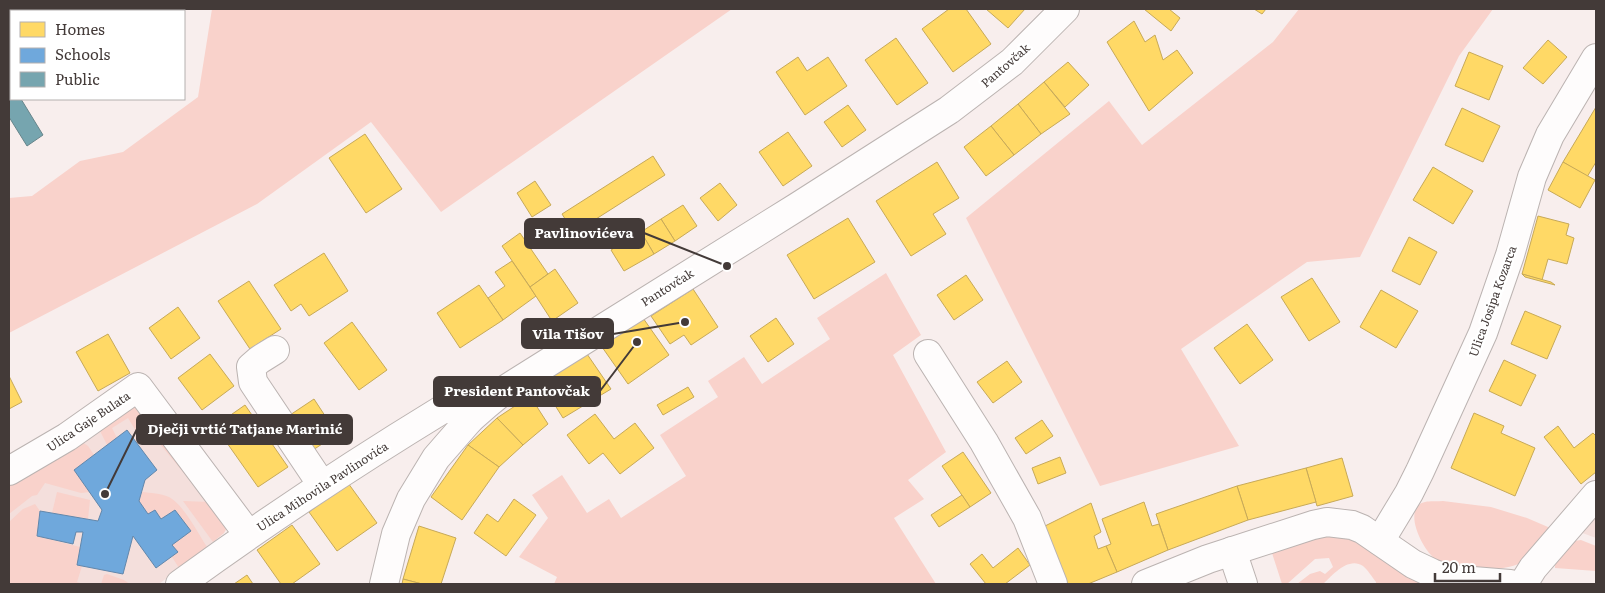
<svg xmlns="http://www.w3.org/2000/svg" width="1605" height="593" font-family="Literata,serif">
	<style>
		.built { fill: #f4dfdc }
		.green { fill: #f9d2cb }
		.homes { fill: #ffd966; stroke: #c7a958 }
		.schools { fill: #6fa8dc; stroke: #6287ab }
		.public { fill: #76a5af; stroke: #67858b }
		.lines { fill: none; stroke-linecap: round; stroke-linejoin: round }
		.minor-casing { stroke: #bbb3b1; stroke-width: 30 }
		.major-casing { stroke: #bbb3b1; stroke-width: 30 }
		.minor { stroke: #fefcfc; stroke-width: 28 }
		.major { stroke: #fefcfc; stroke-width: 28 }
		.labels { text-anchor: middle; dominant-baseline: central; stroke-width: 5; stroke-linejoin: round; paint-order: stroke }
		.street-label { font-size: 12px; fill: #433a38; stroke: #fff }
		.leader { fill: none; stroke: #433a38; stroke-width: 2 }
		.callout-dot { fill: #433a38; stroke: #fff; stroke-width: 2 }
		.callout { fill: #433a38; stroke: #433a38; stroke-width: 2 }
		.callout-label { font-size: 14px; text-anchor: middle; font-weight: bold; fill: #fff }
	</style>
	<rect width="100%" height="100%" fill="#f8eeed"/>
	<g class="built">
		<polygon points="130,405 141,413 209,502 226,530 224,533 159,584 9,584 9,480"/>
		<polygon points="1596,508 1596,538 1577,531"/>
	</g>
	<g class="green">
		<polygon points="212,9 732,9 441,212 371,122 257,204 9,333 9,198 32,196 80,161 123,152 198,97"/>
		<polygon points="1299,9 1493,9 1459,56 1360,257 1307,262 1181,349 1239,446 1100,486 966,218 1109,101 1142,145 1273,42"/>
		<polygon points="886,273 921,335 893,355 946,452 908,480 924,499 894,518 936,584 554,584 557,577 519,557 548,518 532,495 562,475 587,513 609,499 621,518 686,476 660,435 718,397 708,381 744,357 762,384 830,339 817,318"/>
		<polygon points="133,406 141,413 202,489 199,491 154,437 155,434 148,423 136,431 128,418 112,428 117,438 107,445 99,429"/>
		<polygon points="82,442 88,446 94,455 74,470 90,492 81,493 45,483 37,495 32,496 9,514 9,480"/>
		<polygon points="57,492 90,500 88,519 52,513"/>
		<path d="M142,492C151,493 160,493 169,497C183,504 198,533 207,547L179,568L172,557L178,552L172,545L191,531L175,510L161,519L155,510L148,514L139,501Z"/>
		<polygon points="183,501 210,502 227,527 224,533 213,542"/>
		<path d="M1443,501L1491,507L1527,518L1555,530C1546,540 1537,552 1526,560C1507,574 1453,571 1434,558C1423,549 1405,515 1420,504C1426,500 1436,502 1443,501Z"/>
		<polygon points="35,504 40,511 37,536 80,547 77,564 82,566 77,582 84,584 9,584 9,522 23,509"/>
		<path d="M1328,534C1365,535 1390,571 1423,584H1376V582C1372,577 1368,570 1363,566C1348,556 1332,576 1323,584H1297L1310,574L1320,571L1325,574L1333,567L1329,558L1315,559L1287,584H1282L1271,550Z"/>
		<polygon points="1581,540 1596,546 1596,571 1555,568 1555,565 1574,541"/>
		<polygon points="107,574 124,580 130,584 101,584 104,575"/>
	</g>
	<g class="homes">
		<polygon points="949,9 966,9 991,44 953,72 922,29"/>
		<polygon points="986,9 1025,9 1008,28"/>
		<polygon points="1144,9 1169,9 1180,18 1171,31"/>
		<polygon points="1254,9 1266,9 1262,14"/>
		<polygon points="1134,21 1145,42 1155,35 1163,60 1177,50 1193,73 1149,111 1107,42"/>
		<polygon points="896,38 928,83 897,105 865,60"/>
		<polygon points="1548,40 1567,57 1543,84 1523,68"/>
		<polygon points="1469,52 1503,66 1489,100 1455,86"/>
		<polygon points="798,57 807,71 828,57 847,86 805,115 776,72"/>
		<polygon points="1068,62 1089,85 1065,107 1044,82"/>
		<polygon points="1044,82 1070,114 1041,134 1018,104"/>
		<polygon points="1018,104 1041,134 1014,155 991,126"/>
		<polygon points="848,105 866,130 842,147 824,122"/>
		<polygon points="1596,107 1596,162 1587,177 1563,162"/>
		<polygon points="1462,108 1500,126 1483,162 1445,145"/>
		<polygon points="991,126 1014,155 986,176 964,147"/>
		<polygon points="788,132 812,166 783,186 759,152"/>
		<polygon points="365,134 402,189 366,213 329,158"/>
		<polygon points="653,156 665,175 574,233 562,214"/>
		<polygon points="937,162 959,198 933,214 946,234 911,256 876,201"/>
		<polygon points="1563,162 1595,180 1580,208 1548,190"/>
		<polygon points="1433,167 1473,191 1453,224 1413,200"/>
		<polygon points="535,181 551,205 532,217 517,193"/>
		<polygon points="720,183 737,205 718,221 700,198"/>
		<polygon points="683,205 697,226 675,241 661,219"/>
		<polygon points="1538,216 1569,224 1566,235 1574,238 1567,264 1548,259 1542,280 1522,274"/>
		<polygon points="848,218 875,262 814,299 787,255"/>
		<polygon points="661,219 675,241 654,254 641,232"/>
		<polygon points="641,232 654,254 624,271 611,250"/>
		<polygon points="520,233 548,274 530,287 502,246"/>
		<polygon points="1409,237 1437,252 1420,285 1392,271"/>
		<polygon points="324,253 348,291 309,316 301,304 291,311 274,285"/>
		<polygon points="512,261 536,296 503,320 488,298 505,286 495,272"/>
		<polygon points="555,269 578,303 552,321 530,287"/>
		<polygon points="1522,274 1551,282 1555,285 1525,277"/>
		<polygon points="966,275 983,300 954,320 937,295"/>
		<polygon points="1312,278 1340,322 1309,341 1281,297"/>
		<polygon points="249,281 281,329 250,349 218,301"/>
		<polygon points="479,285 503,320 460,348 437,313"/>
		<polygon points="693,289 718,327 691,345 684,335 670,344 651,316"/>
		<polygon points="1381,290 1418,311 1396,348 1360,327"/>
		<polygon points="178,307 200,338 171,359 149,328"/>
		<polygon points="1525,311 1561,326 1547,359 1511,344"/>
		<polygon points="643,318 669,355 628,384 602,347"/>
		<polygon points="776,318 794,344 768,362 750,336"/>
		<polygon points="352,322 387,370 359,390 324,343"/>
		<polygon points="1247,324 1273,360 1240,384 1214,348"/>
		<polygon points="108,334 130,373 98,391 76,352"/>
		<polygon points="210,354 234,386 202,410 178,378"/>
		<polygon points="587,354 611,389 563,418 541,383"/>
		<polygon points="1504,360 1536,375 1521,406 1489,391"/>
		<polygon points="1007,361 1022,382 993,403 977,382"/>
		<polygon points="9,376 22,402 9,409"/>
		<polygon points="688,387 694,397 663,415 657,405"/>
		<polygon points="530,396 548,424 523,445 497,418"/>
		<polygon points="314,399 337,434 307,454 284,419"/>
		<polygon points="245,405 288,467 258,487 215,426"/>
		<polygon points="1474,413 1504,426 1501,433 1535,448 1515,496 1451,468"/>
		<polygon points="595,414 614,439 635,423 654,448 620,474 603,453 589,464 567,435"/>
		<polygon points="497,418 523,445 499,467 468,445"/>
		<polygon points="1042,420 1053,436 1026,454 1015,438"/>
		<polygon points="1558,426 1574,448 1593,433 1596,436 1596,472 1581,484 1544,437"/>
		<polygon points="468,445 499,467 462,520 431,497"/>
		<polygon points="963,452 991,493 970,507 942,466"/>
		<polygon points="1060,457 1066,473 1038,484 1032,468"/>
		<polygon points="1342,458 1353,496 1317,506 1306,468"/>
		<polygon points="1306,468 1316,502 1248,520 1237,486"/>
		<polygon points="348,483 377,523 337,551 309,512"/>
		<polygon points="1237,486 1248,520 1168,550 1156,514"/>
		<polygon points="962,495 970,507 939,527 931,515"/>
		<polygon points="514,499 536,515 506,556 474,533 487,514 498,522"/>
		<polygon points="1144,502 1152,526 1159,524 1168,550 1117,572 1106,546 1111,544 1102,519"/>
		<polygon points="1091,503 1101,532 1094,536 1098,549 1106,546 1117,572 1088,584 1064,584 1043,527"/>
		<polygon points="292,525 320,564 292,584 281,584 257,550"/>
		<polygon points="419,526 456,538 441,584 422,584 403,579"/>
		<polygon points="1018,548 1030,565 1005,584 986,584 970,564 982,554 993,568"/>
		<polygon points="247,575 253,584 234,584"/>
		<polygon points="403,579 422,584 402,584"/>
	</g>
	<polygon class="schools" points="127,430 157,470 145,480 139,501 148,514 155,510 161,519 175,510 191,531 172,545 178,552 156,568 133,536 123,574 77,565 83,532 76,532 73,544 37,536 40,511 98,521 102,510 74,470"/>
	<polygon class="public" points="9,79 11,83 11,99 21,99 43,135 27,146 9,117"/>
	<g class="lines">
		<g class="minor-casing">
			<g id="minor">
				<polyline points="38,11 42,9"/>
				<polyline points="9,30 11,28"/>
				<polyline points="275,350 259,360 251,367 253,382 322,485"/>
				<polyline points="928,354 984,442 1027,518 1053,584"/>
				<polyline points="9,471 67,437 138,387 248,534"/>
				<polyline points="1380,541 1409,493 1420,471 1483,333 1510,255 1532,177 1550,135 1596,58"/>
				<polyline points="1232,551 1243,584"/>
				<path d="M180,584C265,522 353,464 443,409H455L470,419"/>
				<polyline points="1146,584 1208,559 1313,525 1327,522 1352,525 1362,529 1413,564 1432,573 1448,579 1510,584"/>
				<polyline points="1523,584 1533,568 1596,495"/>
			</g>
		</g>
		<g class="major-casing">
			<polyline id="major" points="384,584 396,534 411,499 436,458 470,419 486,405 503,391 549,362 797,207 949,110 1012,62 1065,9"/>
		</g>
		<use href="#minor" class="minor"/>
		<use href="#major" class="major"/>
	</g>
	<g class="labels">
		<g class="street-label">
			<text transform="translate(1005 65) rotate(-41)">Pantovčak</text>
			<text transform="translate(667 287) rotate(-32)">Pantovčak</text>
			<text transform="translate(1492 301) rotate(-70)">Ulica Josipa Kozarca</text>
			<text transform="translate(88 421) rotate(-34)">Ulica Gaje Bulata</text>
			<text transform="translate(322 486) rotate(-33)">Ulica Mihovila Pavlinovića</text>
		</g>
	</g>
	<path class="leader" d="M727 266L644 233M685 322L613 334M637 342L600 391M105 494L137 429"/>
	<g class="callout-dot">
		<circle cx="727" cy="266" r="5"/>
		<circle cx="685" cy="322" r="5"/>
		<circle cx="637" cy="342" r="5"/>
		<circle cx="105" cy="494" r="5"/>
	</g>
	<g class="callout">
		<rect x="525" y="219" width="119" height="29" rx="5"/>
		<rect x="522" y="319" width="91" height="29" rx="5"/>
		<rect x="434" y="377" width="166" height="29" rx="5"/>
		<rect x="137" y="415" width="215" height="29" rx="5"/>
	</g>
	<g class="callout-label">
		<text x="584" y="238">Pavlinovićeva</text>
		<text x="568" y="339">Vila Tišov</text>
		<text x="517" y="396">President Pantovčak</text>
		<text x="245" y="434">Dječji vrtić Tatjane Marinić</text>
	</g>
	<rect width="1605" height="593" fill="none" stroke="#433a38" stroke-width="20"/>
	<rect x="10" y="10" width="175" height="90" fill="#ffffff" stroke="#b4b0af"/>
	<rect x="20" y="22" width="25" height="15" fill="#ffd966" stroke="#b4b0af"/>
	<text x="55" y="35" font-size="15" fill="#433a38">Homes</text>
	<rect x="20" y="48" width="25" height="15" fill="#6fa8dc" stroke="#b4b0af"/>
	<text x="55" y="60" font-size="15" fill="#433a38">Schools</text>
	<rect x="20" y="72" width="25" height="15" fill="#76a5af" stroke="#b4b0af"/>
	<text x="55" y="85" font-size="15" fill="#433a38">Public</text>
	<path d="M1435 573v8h65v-8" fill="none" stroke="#433a38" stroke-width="2.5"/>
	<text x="1442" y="573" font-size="15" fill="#433a38" stroke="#ffffff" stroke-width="4" paint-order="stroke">20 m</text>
</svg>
